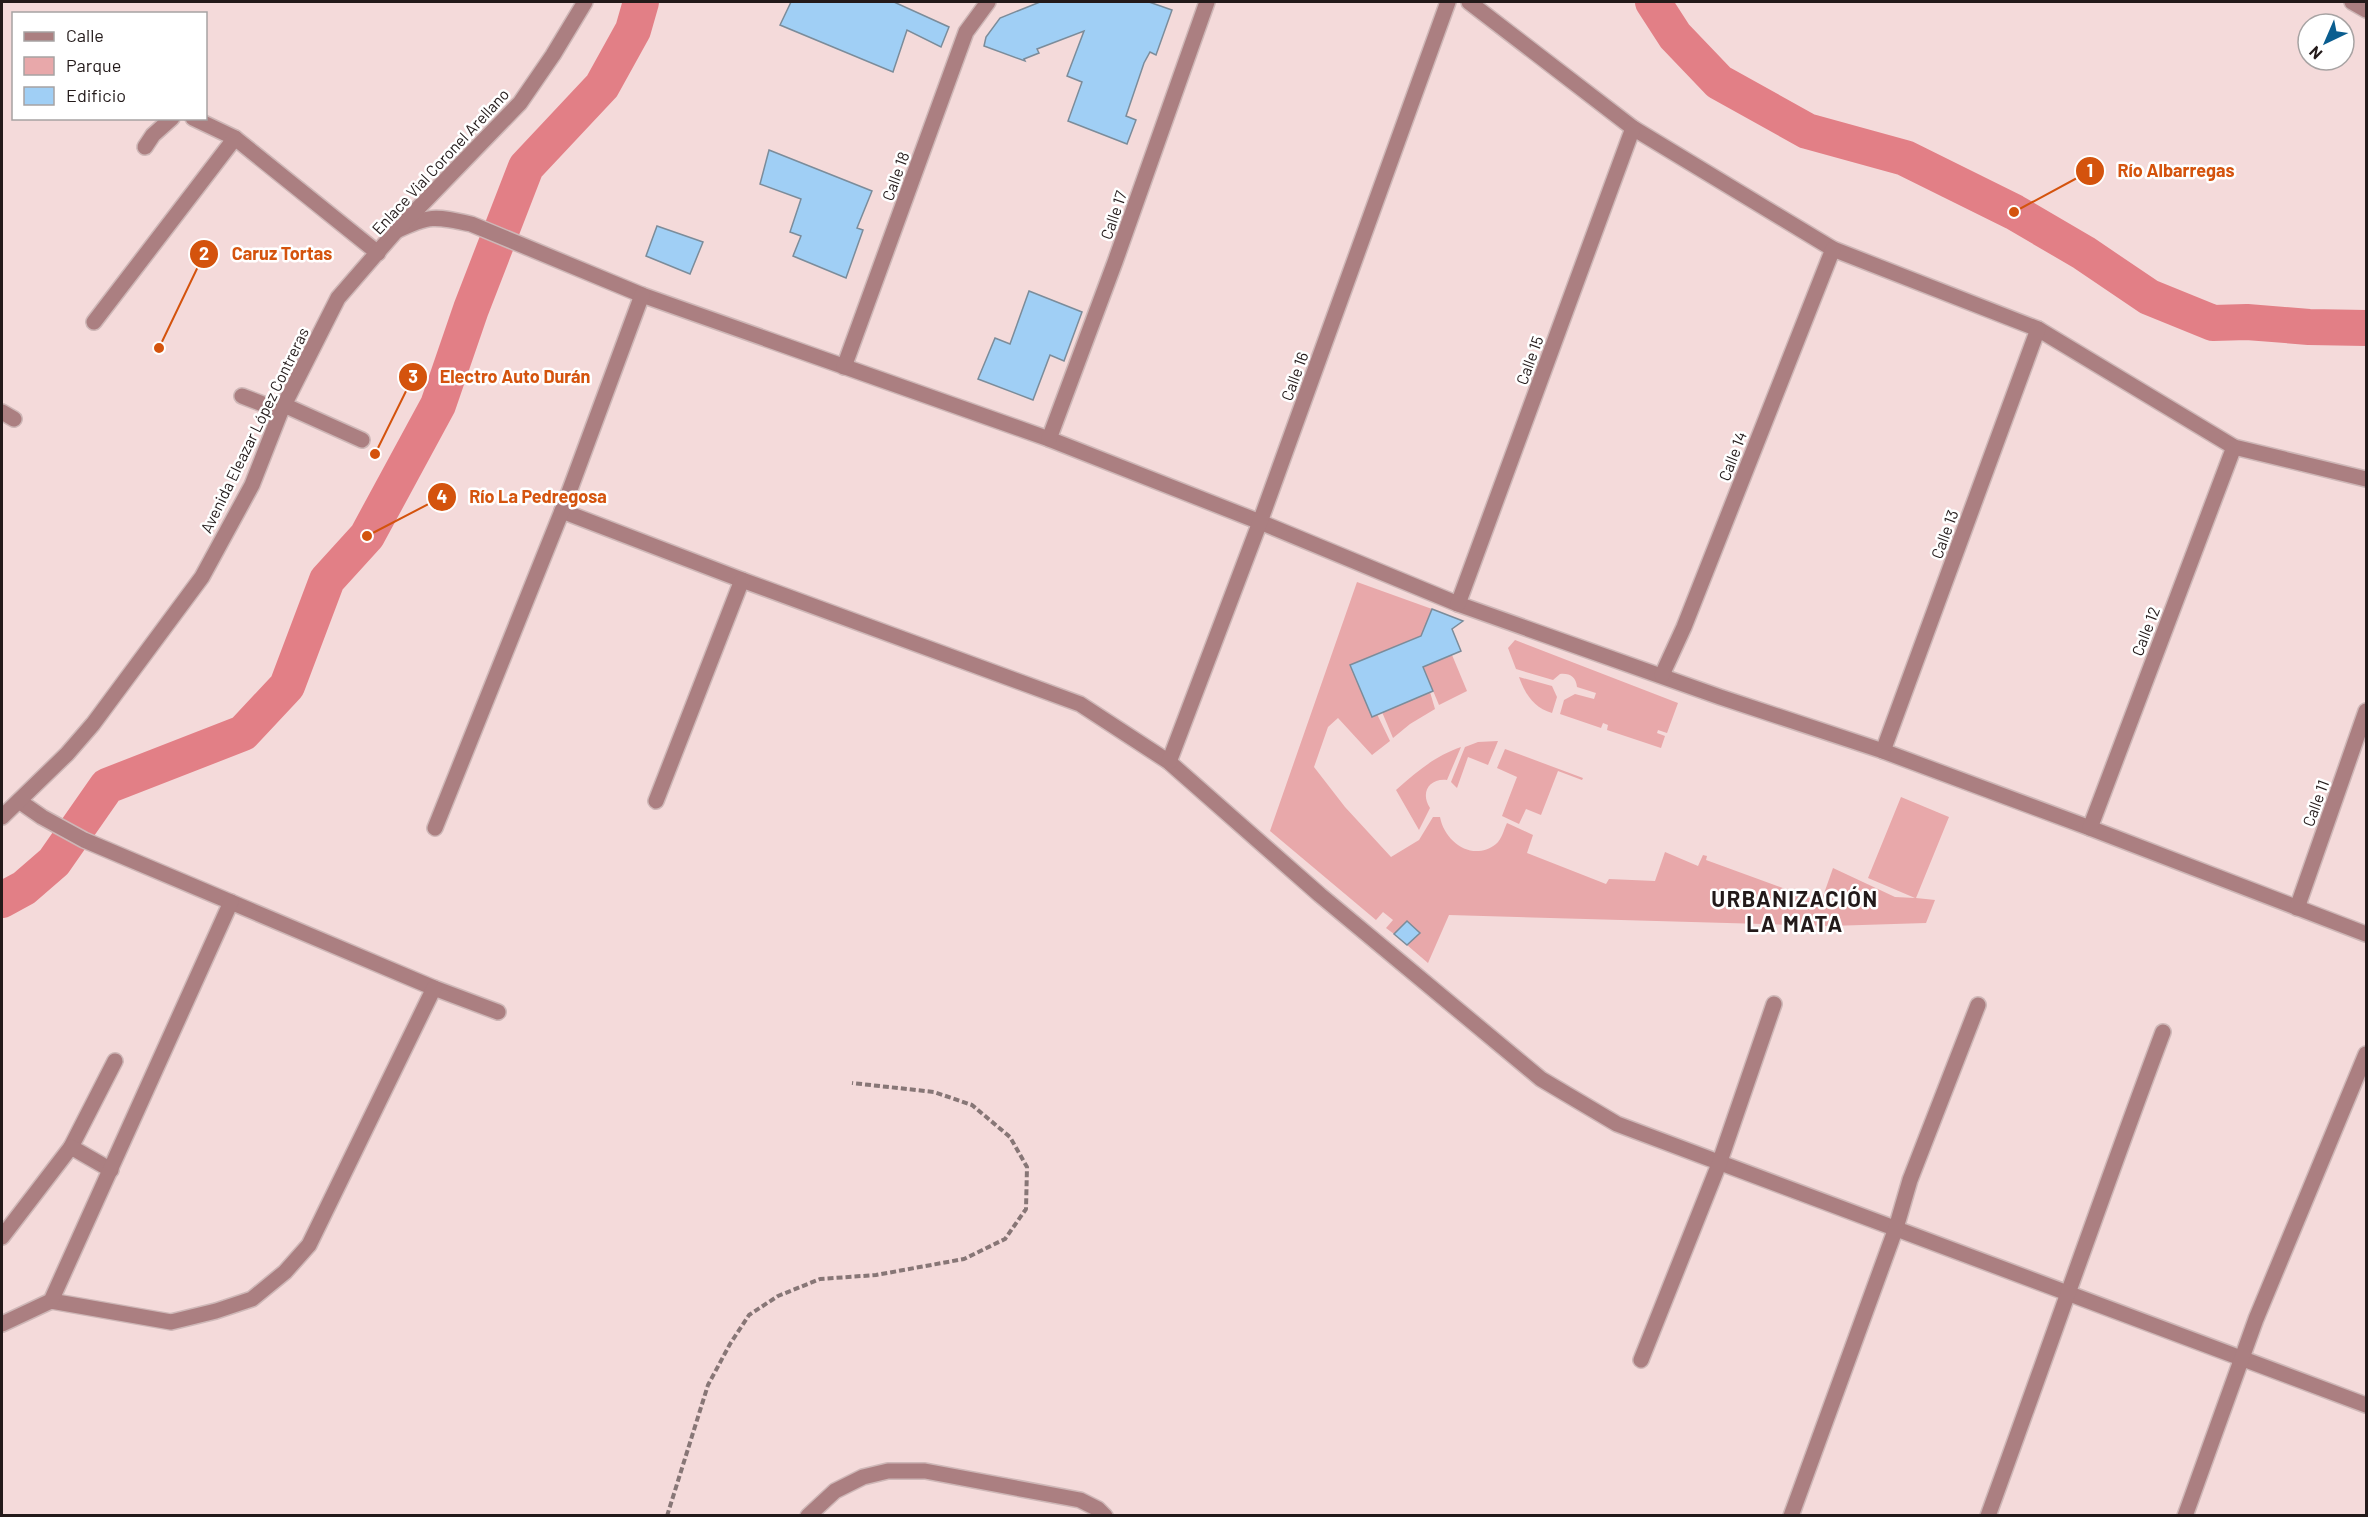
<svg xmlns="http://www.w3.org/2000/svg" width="2368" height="1517" font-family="Barlow,sans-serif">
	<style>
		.green { fill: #e8a8aa }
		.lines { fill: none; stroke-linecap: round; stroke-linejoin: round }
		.river { stroke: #e27f86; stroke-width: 36 }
		.building { fill: #a0cff5; stroke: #7b8c9a; stroke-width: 1.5 }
		.minor-casing { stroke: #ceb7b7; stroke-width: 18 }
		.path { stroke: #877676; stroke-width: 4; stroke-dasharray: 6 3; stroke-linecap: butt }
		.minor { stroke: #ab7f81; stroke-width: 15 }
		.labels { text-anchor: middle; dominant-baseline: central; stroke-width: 5; stroke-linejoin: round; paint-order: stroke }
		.street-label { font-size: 16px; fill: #231a1a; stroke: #fff }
		.district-label { font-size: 22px; font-weight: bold; letter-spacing: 1.5px; fill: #231a1a; stroke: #fff }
		.leader { fill: none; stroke: #d4530d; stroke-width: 2 }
		.callout-dot { fill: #d4530d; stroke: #fff; stroke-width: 2 }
		.mark-label { font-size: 18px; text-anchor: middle; font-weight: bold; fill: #fff }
		.callout-label { font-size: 18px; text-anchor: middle; font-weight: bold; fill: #d4530d; stroke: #fff; stroke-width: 5; stroke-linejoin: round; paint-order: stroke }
	</style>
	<rect width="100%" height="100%" fill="#f4dada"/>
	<g class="green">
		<path d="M1357,582L1432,609L1427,623L1443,630L1411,640L1350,665L1372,716L1377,714L1390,741L1372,755L1338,718L1328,727L1314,767L1345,807L1391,857L1419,840L1433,817H1440C1445,843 1473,862 1496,844C1502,839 1504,829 1507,823L1533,835L1527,853L1606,884L1609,879L1655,881L1665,852L1698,866L1703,855L1707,856L1706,860L1821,902L1833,868L1895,897L1915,898L1868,878L1901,797L1949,817L1916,898L1935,900L1926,923L1830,926L1449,915L1428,963L1407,945L1419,933L1407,921L1394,934L1386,928L1393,920L1383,912L1376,920L1270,831Z"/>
		<path d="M1515,640L1678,703L1667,733L1658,730L1657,733L1665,736L1661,748L1607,730L1608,725L1603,723L1601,728L1560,714L1564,700L1575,694L1594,699L1596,693L1577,687C1576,677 1570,673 1560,674L1553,680L1516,669L1508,648Z"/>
		<polygon points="1452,655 1467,691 1439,705 1423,667"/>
		<path d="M1519,677L1552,686L1557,697L1552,713C1534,708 1525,694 1519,677Z"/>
		<polygon points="1430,692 1435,709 1410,724 1393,738 1382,712"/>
		<polygon points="1498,741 1488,765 1468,757 1457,788 1451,782 1465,747 1478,742"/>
		<path d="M1461,747L1447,780C1429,778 1420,793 1430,808L1419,830L1396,790C1418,771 1433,757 1461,747Z"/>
		<polygon points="1505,749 1583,778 1582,780 1558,771 1541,815 1526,809 1519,824 1502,816 1517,777 1497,768"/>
	</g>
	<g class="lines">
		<g class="river">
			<polyline points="1653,2 1675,36 1719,82 1807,131 1905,158 2014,212 2084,253 2149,297 2213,323 2247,322 2309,327 2366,328"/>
			<polyline points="2,900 24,888 54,862 107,786 243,733 287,686 327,580 367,536 438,405 471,309 526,167 602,86 633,30 641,2"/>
		</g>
	</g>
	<g class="building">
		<polygon points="791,2 894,2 949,27 941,47 907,30 893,72 780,25"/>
		<polygon points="1040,2 1149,2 1172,10 1156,55 1150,52 1144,63 1126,116 1136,120 1127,144 1068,121 1082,82 1067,76 1084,31 1037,49 1039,53 1024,59 1025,61 984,46 986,37 1000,18"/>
		<polygon points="769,150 872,191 857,228 863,230 846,278 793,256 801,236 790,232 801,199 760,184"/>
		<polygon points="657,226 703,242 690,274 646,256"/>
		<polygon points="1029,291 1082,312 1064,361 1050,355 1033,400 978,379 995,338 1010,344"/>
		<polygon points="1432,609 1463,621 1452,629 1461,651 1423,667 1433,691 1372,717 1350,665 1421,636"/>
		<polygon points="1407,921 1420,933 1407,945 1394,934"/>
	</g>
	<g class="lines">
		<g class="minor-casing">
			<g id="minor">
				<polyline points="1469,2 1633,128 1833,249 2038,329 2234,447 2366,479"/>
				<polyline points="2352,2 2366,10"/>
				<polyline points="193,118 235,138 378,253"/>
				<polyline points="145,147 153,135 172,118"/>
				<path d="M396,231C429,215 435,216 471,224L642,295L1049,439L1260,522L1458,604L1720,697L1883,751L2090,828L2366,934"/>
				<polyline points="94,322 235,138"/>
				<polyline points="844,367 966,32 988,2"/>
				<polyline points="242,396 281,411"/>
				<polyline points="284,405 362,440"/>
				<polyline points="2,412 14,419"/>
				<polyline points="1049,439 1115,262 1207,2"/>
				<polyline points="562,511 742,580 1080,704 1169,762 1320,895 1541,1079 1617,1124 2366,1405"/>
				<polyline points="1458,604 1633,128"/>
				<polyline points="1662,675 1684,627 1833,249"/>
				<polyline points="1883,751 2038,329"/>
				<polyline points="1169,762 1260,522 1448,2"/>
				<polyline points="19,801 42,817 84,840 434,988 498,1012"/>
				<polyline points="656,801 742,580"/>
				<polyline points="2,817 67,754 93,724 202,577 252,485 281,411 338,298 396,231 520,103 553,55 585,2"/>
				<polyline points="435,828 562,511 642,295"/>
				<polyline points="2090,828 2234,447"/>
				<polyline points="2297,908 2366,711"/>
				<polyline points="71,1147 115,1061"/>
				<polyline points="2,1237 71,1147 111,1170"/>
				<polyline points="51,1301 171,1322 216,1311 252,1299 285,1272 309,1245 434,988"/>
				<polyline points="2,1324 51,1301 231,902"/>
				<polyline points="1641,1360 1719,1164 1774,1004"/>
				<polyline points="808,1516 835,1491 863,1477 888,1471 925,1471 1080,1500 1098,1509 1105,1516"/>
				<polyline points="1791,1516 1896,1228 1910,1180 1978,1005"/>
				<path d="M1988,1516C2047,1354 2103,1192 2163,1032"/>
				<polyline points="2185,1516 2256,1319 2366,1054"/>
			</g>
		</g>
		<polyline class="path" points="667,1516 708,1385 730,1344 749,1315 778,1296 820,1279 876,1275 964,1259 1005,1239 1026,1209 1027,1167 1010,1137 972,1105 934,1092 852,1083"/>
		<use href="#minor" class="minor"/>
	</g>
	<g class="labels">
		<g class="street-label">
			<text transform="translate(440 161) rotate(-47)">Enlace Vial Coronel Arellano</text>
			<text transform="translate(895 176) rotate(-70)">Calle 18</text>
			<text transform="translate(1113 215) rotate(-71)">Calle 17</text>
			<text transform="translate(1529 360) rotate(-70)">Calle 15</text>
			<text transform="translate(1294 376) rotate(-70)">Calle 16</text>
			<text transform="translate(254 430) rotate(-64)">Avenida Eleazar López Contreras</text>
			<text transform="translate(1732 456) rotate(-69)">Calle 14</text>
			<text transform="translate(1944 534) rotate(-70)">Calle 13</text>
			<text transform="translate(2145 631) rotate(-69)">Calle 12</text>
			<text transform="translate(2315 803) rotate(-70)">Calle 11</text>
		</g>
		<g class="district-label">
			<text x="1795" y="898">URBANIZACIÓN<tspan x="1795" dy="25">LA MATA</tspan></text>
		</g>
	</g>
	<path class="leader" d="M2014 212L2090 171M159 348L204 254M375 454L413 377M367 536L442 497"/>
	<g class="callout-dot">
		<circle cx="2014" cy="212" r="6"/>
		<circle cx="159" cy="348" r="6"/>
		<circle cx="375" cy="454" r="6"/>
		<circle cx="367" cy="536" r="6"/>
		<circle cx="2090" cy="171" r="15"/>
		<circle cx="204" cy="254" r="15"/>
		<circle cx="413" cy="377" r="15"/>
		<circle cx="442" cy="497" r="15"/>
	</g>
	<g class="mark-label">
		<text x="2090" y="177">1</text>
		<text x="204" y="260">2</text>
		<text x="413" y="383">3</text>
		<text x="442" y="503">4</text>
	</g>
	<g class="callout-label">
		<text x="2176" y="177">Río Albarregas</text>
		<text x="282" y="260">Caruz Tortas</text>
		<text x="515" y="383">Electro Auto Durán</text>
		<text x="538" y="503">Río La Pedregosa</text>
	</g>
	<rect width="2368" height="1517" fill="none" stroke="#231a1a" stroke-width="6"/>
	<rect x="12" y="12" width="195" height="108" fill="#ffffff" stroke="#a7a3a3" stroke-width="1.5"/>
	<rect x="24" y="32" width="30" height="9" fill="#ab7f81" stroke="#a7a3a3" stroke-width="1.5"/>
	<text x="66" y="42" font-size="18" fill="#231a1a">Calle</text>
	<rect x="24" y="57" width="30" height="18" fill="#e8a8aa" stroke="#a7a3a3" stroke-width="1.5"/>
	<text x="66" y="72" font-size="18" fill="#231a1a">Parque</text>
	<rect x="24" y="87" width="30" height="18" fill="#a0cff5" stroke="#a7a3a3" stroke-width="1.5"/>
	<text x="66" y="102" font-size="18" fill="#231a1a">Edificio</text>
	<g transform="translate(2326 42) rotate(224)"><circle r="28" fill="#ffffff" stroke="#a7a3a3" stroke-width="1.5"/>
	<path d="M0-4.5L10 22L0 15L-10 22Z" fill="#0a5d8f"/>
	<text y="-9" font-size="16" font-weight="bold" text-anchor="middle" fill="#231a1a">N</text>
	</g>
</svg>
